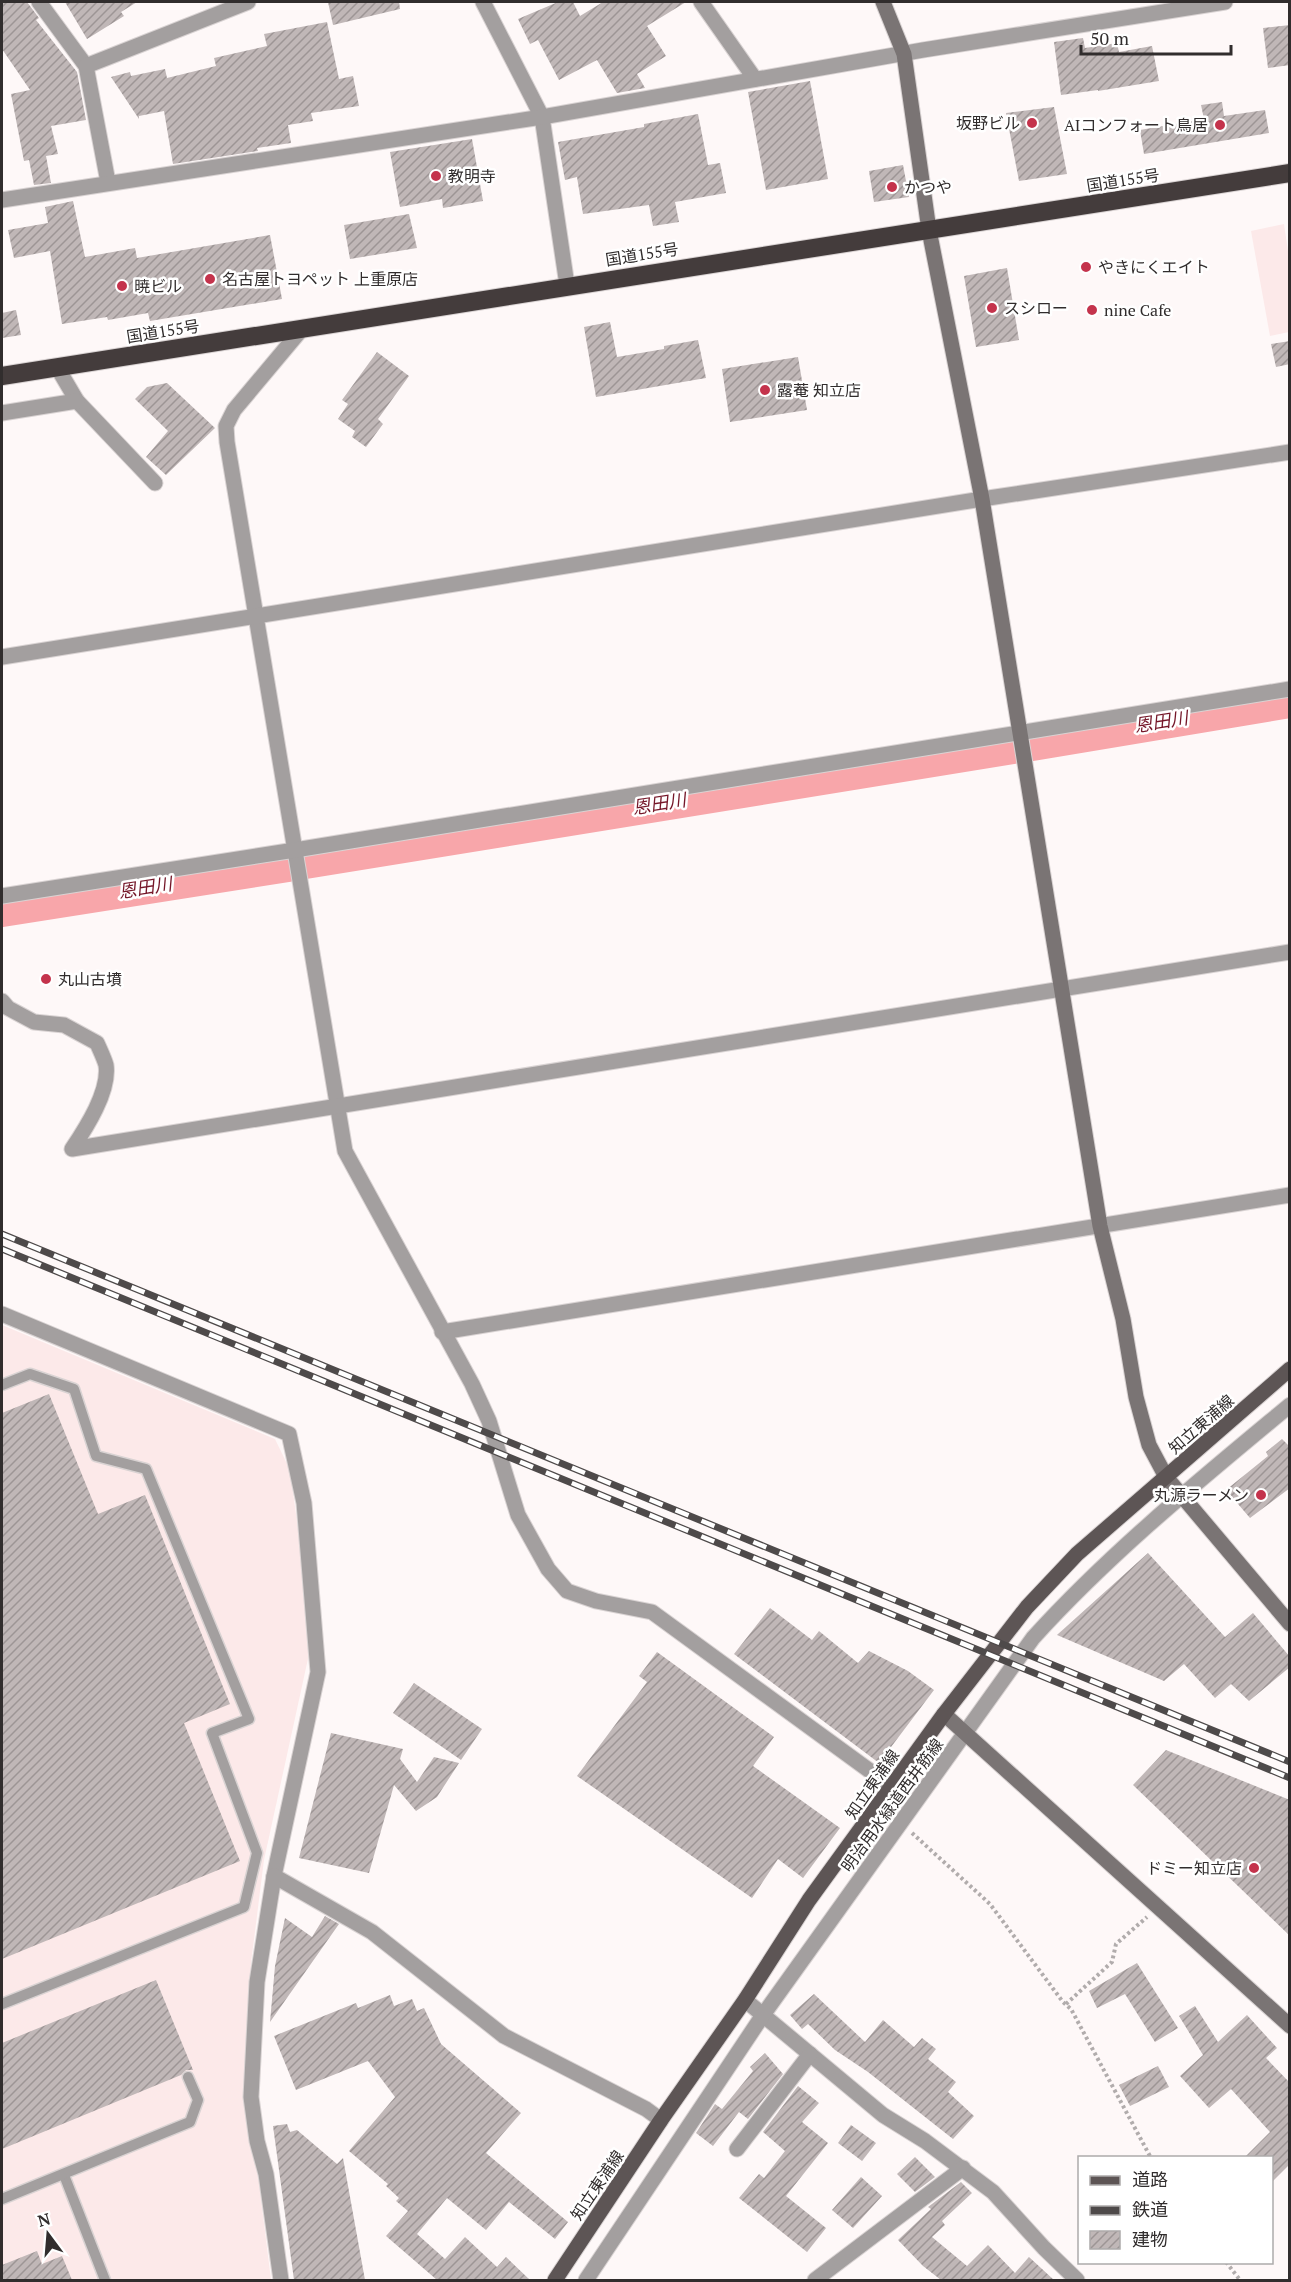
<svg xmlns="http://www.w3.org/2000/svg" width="1291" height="2282" font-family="'PT Serif','Noto Sans JP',serif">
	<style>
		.built { fill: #fce9e9 }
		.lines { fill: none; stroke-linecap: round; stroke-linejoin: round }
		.river { stroke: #f8a6aa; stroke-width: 36 }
		.building { fill: url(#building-hatch) }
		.lane-casing { stroke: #d9d3d3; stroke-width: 13 }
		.street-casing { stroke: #d9d3d3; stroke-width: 17 }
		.secondary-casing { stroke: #d9d3d3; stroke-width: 17 }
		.primary-casing { stroke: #d9d3d3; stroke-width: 17 }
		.highway-casing { stroke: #d9d3d3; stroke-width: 20 }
		.path { stroke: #b1acac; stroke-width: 4; stroke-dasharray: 3 3; stroke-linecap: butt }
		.lane { stroke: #a39f9f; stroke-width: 10 }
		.street { stroke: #a39f9f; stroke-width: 15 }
		.secondary { stroke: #7a7474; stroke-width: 15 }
		.primary { stroke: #5d5555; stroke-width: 15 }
		.highway { stroke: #443c3c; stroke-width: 18 }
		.rail-casing { stroke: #4e4a4a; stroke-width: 7 }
		.rail { stroke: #fff; stroke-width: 4.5; stroke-dasharray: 14; stroke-linecap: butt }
		.poi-dot { fill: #c4334c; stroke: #fff; stroke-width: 2 }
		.labels { text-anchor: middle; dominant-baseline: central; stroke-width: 5; stroke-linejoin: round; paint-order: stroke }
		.poi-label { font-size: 16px; fill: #312d2d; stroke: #fff; text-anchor: start }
		.street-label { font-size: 16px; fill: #312d2d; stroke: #fff }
		.water-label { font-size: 18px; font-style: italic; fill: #751729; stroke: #fff }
	</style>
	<defs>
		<pattern id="building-hatch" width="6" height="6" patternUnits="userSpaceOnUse" patternTransform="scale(1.5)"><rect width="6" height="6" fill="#c0b7b7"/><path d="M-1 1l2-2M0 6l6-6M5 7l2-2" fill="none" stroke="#9d9595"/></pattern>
	</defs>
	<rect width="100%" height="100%" fill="#fef8f8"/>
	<g class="built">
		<polygon points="1284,224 1289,258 1289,332 1270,336 1251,231"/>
		<polygon points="2,1325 275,1439 290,1470 304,1573 311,1645 264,1860 251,1963 245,2100 249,2142 258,2175 271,2280 2,2280"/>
	</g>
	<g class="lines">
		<g class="river">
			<polyline points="1032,743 1290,700"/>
			<polyline points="305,861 1013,746"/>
			<polyline points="2,909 288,864"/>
		</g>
	</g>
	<g class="building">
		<polygon points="2,2 27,2 39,18 36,20 77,72 86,120 51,126 58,154 46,156 51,183 34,185 29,160 24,161 11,94 30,90 2,49"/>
		<polygon points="65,2 137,2 121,12 124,16 87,39"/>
		<polygon points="328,2 399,2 400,9 333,25"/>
		<polygon points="558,2 573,2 580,16 603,2 686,2 647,26 666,56 637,74 645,88 617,93 597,60 559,80 538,40 530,44 518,19"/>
		<polygon points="327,22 339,79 353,76 359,106 311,113 313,121 288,125 291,143 257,148 258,151 173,164 164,111 139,116 139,119 111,77 130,72 131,76 165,69 167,78 216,66 214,58 267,46 264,34"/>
		<polygon points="1290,25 1290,65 1268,68 1263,28"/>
		<polygon points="1083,38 1085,48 1117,43 1119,52 1152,46 1159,81 1098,91 1098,90 1061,95 1054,42"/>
		<polygon points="810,81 828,179 766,190 748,92"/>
		<polygon points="1222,102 1224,116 1265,110 1269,133 1144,154 1140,130 1204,119 1201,105"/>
		<polygon points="1054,107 1067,174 1019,181 1006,113"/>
		<polygon points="698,114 708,165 720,163 726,193 675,202 679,222 653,226 649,205 583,214 577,177 565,180 558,142 644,127 644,124"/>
		<polygon points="472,139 483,201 443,208 442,199 400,207 390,152"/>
		<polygon points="903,165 909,197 874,202 869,171"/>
		<polygon points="73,201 85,257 135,248 137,258 270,235 282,299 150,321 148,313 108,320 107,317 62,324 50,251 14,258 8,230 48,223 45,207"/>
		<polygon points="409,214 417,248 350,259 344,225"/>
		<polygon points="1007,268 1019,340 976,347 964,276"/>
		<polygon points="16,310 21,335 2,338 2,313"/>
		<polygon points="610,322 617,357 664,349 664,346 698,340 706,378 596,397 584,327"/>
		<polygon points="1290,341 1290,364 1276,367 1271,344"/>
		<polygon points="377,352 409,376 378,419 383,424 366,447 352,437 355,431 338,419 348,404 342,400"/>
		<polygon points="798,357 807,410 730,422 722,369"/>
		<polygon points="167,383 215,428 166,475 146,457 168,431 135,399 147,387"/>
		<polygon points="49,1394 98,1514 145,1495 230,1704 184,1723 240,1861 2,1959 2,1413"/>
		<polygon points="1282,1439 1290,1447 1290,1488 1250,1518 1226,1490 1268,1456 1266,1452"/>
		<polygon points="1148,1553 1225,1637 1253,1613 1290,1657 1290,1667 1249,1701 1231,1684 1215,1698 1184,1664 1164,1681 1057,1635"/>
		<polygon points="770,1608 812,1640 819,1631 858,1663 869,1651 908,1671 934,1690 879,1763 734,1654"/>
		<polygon points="657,1652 774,1737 753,1766 840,1828 803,1878 778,1859 752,1898 577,1776 647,1682 639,1676"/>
		<polygon points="414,1683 482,1729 461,1760 393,1713"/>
		<polygon points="331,1733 403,1749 400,1759 417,1782 434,1757 459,1763 437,1797 416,1811 394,1785 369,1873 299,1858"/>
		<polygon points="1166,1750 1290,1800 1290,1936 1133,1785"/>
		<polygon points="325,1916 339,1924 270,2022 275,1966 285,1918 312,1937"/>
		<polygon points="1137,1963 1178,2028 1155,2042 1125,1994 1097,2008 1089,1991"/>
		<polygon points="156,1980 193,2070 186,2070 181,2075 2,2149 2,2043"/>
		<polygon points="814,1994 865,2042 883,2020 914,2047 922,2038 936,2049 928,2059 956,2082 948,2092 974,2116 953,2139 868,2072 835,2050 808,2024 802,2029 790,2015"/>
		<polygon points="390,1995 394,2006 412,1999 417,2011 424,2008 441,2044 521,2113 486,2153 568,2222 555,2239 509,2202 486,2230 447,2198 417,2234 445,2259 465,2237 497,2267 506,2257 530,2280 437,2280 386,2236 408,2211 396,2201 399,2198 386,2186 388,2184 349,2151 395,2097 368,2061 296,2090 274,2036 356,2003 358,2008"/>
		<polygon points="1195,2006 1218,2042 1247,2015 1277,2048 1266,2058 1290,2083 1290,2164 1272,2182 1272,2157 1245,2157 1270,2132 1231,2089 1209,2108 1180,2076 1203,2055 1179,2016"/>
		<polygon points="765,2053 783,2074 748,2119 739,2112 713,2146 696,2133 715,2104 722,2109 753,2071 750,2067"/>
		<polygon points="1158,2066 1169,2087 1130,2106 1119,2085"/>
		<polygon points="798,2086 819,2103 802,2122 828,2143 786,2196 826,2228 807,2252 739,2198 759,2174 764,2178 785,2151 763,2132"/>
		<polygon points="287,2124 290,2132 297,2130 337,2164 343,2158 365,2280 294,2280 273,2126"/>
		<polygon points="851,2125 876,2143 862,2161 838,2143"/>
		<polygon points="915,2157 935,2177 915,2192 897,2174"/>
		<polygon points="861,2177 882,2196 853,2228 832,2210"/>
		<polygon points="961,2182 972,2193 942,2221 945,2225 932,2237 967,2266 988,2245 1015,2273 1029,2257 1054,2280 941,2280 923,2266 898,2240 931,2209 928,2207"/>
		<polygon points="37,2251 42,2264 62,2256 72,2280 2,2280 2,2265"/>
	</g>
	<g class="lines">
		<g class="lane-casing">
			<g id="lane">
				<polyline points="2,1385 30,1374 74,1389 96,1456 146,1469 249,1719 212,1733 257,1853 244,1907 2,2004"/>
				<polyline points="64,2175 105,2280"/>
				<polyline points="2,2199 190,2122 198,2100 188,2077"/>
			</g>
		</g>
		<g class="street-casing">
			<g id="street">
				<polyline points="39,2 86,66 108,182"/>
				<polyline points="483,2 542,117 567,285"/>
				<polyline points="701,2 755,79"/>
				<polyline points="86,66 248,2"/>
				<polyline points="2,200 542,117 923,50 1225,2"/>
				<polyline points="301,330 234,410 226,426 227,442 345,1151 472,1384 489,1421 518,1515 548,1569 567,1591 596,1601 652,1612 892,1787"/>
				<polyline points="57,367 77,401 155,483"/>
				<polyline points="2,413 77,401"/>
				<polyline points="2,657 982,499 1290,452"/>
				<polyline points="2,896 295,850 1290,689"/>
				<path d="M2,1001L8,1008L34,1022L64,1025L97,1043C100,1050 104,1058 106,1065C110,1091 86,1128 72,1149L1290,952"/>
				<polyline points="2,1314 289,1434 304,1503 318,1672 274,1876 372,1932 504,2036 646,2109 661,2120"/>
				<polyline points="442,1332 1290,1195"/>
				<polyline points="274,1876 257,1982 251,2097 257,2141 266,2174 281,2280"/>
				<polyline points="745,2000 883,2115 925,2141 993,2192 1044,2248 1077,2280"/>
				<polyline points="737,2149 810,2054"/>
				<path d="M586,2280L763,2015L1033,1638C1111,1552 1201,1479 1290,1405"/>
				<polyline points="815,2280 963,2168"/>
			</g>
		</g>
		<g class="secondary-casing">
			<g id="secondary">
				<polyline points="883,2 904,54 929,230 982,499 1100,1226 1123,1319 1136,1397 1149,1445 1166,1477 1290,1624"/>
				<polyline points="944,1714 1290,2026"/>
			</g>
		</g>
		<g class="primary-casing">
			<polyline id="primary" points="555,2280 661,2120 745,2000 809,1900 944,1714 1027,1607 1077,1554 1290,1369"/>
		</g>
		<g class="highway-casing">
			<polyline id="highway" points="2,376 1290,173"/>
		</g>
		<g class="path">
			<polyline points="912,1833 990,1904 1063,2002 1071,2009 1151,2158"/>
			<polyline points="1066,2004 1112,1962 1116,1944 1147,1917"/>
			<polyline points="1226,2262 1240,2280"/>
		</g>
		<use href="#lane" class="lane"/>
		<use href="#street" class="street"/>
		<use href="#secondary" class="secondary"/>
		<use href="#primary" class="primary"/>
		<use href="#highway" class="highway"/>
		<g class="rail-casing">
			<g id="rail">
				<polyline points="2,1234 1290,1762"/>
				<polyline points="2,1249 1290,1778"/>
			</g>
		</g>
		<use href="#rail" class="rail"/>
	</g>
	<g class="poi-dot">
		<circle cx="1032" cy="123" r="6"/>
		<circle cx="1220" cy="125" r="6"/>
		<circle cx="436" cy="176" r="6"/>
		<circle cx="892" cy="187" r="6"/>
		<circle cx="1086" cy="267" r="6"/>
		<circle cx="210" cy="279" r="6"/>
		<circle cx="122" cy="286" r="6"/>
		<circle cx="992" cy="308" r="6"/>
		<circle cx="1092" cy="310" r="6"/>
		<circle cx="765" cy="390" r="6"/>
		<circle cx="46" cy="979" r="6"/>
		<circle cx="1261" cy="1495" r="6"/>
		<circle cx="1254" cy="1868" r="6"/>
	</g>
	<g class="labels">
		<g class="poi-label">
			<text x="1020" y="123" text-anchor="end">坂野ビル</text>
			<text x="1208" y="125" text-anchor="end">AIコンフォート鳥居</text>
			<text x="448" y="176">教明寺</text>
			<text x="904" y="187">かつや</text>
			<text x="1098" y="267">やきにくエイト</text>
			<text x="222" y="279">名古屋トヨペット 上重原店</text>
			<text x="134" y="286">暁ビル</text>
			<text x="1004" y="308">スシロー</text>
			<text x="1104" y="310">nine Cafe</text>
			<text x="777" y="390">露菴 知立店</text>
			<text x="58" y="979">丸山古墳</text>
			<text x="1249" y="1495" text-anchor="end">丸源ラーメン</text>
			<text x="1242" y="1868" text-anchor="end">ドミー知立店</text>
		</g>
		<g class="street-label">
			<text transform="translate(1123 180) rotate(-9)">国道155号</text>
			<text transform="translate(642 254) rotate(-9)">国道155号</text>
			<text transform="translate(163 331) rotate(-9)">国道155号</text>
			<text transform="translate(1201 1424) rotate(-41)">知立東浦線</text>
			<text transform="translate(872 1784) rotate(-55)">知立東浦線</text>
			<text transform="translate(892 1805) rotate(-54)">明治用水緑道西井筋線</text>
			<text transform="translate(597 2185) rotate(-56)">知立東浦線</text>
		</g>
		<g class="water-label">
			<text transform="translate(1161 721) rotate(-9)">恩田川</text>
			<text transform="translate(659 803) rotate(-9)">恩田川</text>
			<text transform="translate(145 887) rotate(-9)">恩田川</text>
		</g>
	</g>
	<rect width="1291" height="2282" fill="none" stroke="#312d2d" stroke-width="6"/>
	<rect x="1078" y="2156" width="195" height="108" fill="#ffffff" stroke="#adabab" stroke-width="1.5"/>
	<rect x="1090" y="2176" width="30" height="9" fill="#5d5555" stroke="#adabab" stroke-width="1.5"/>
	<text x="1132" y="2186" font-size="18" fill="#312d2d">道路</text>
	<rect x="1090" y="2206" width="30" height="9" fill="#4e4a4a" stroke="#adabab" stroke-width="1.5"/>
	<text x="1132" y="2216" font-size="18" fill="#312d2d">鉄道</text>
	<rect x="1090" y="2231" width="30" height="18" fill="url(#building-hatch)" stroke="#adabab" stroke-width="1.5"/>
	<text x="1132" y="2246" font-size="18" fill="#312d2d">建物</text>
	<g transform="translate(48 2234) rotate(344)" stroke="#ffffff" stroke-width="4.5" paint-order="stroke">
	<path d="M0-4.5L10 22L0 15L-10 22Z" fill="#312d2d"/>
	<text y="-9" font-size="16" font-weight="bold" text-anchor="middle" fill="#312d2d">N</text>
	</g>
	<path d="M1081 45v9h150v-9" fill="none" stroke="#312d2d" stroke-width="3"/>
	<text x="1090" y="45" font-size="18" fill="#312d2d" stroke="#ffffff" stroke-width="4.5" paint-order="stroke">50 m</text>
</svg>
